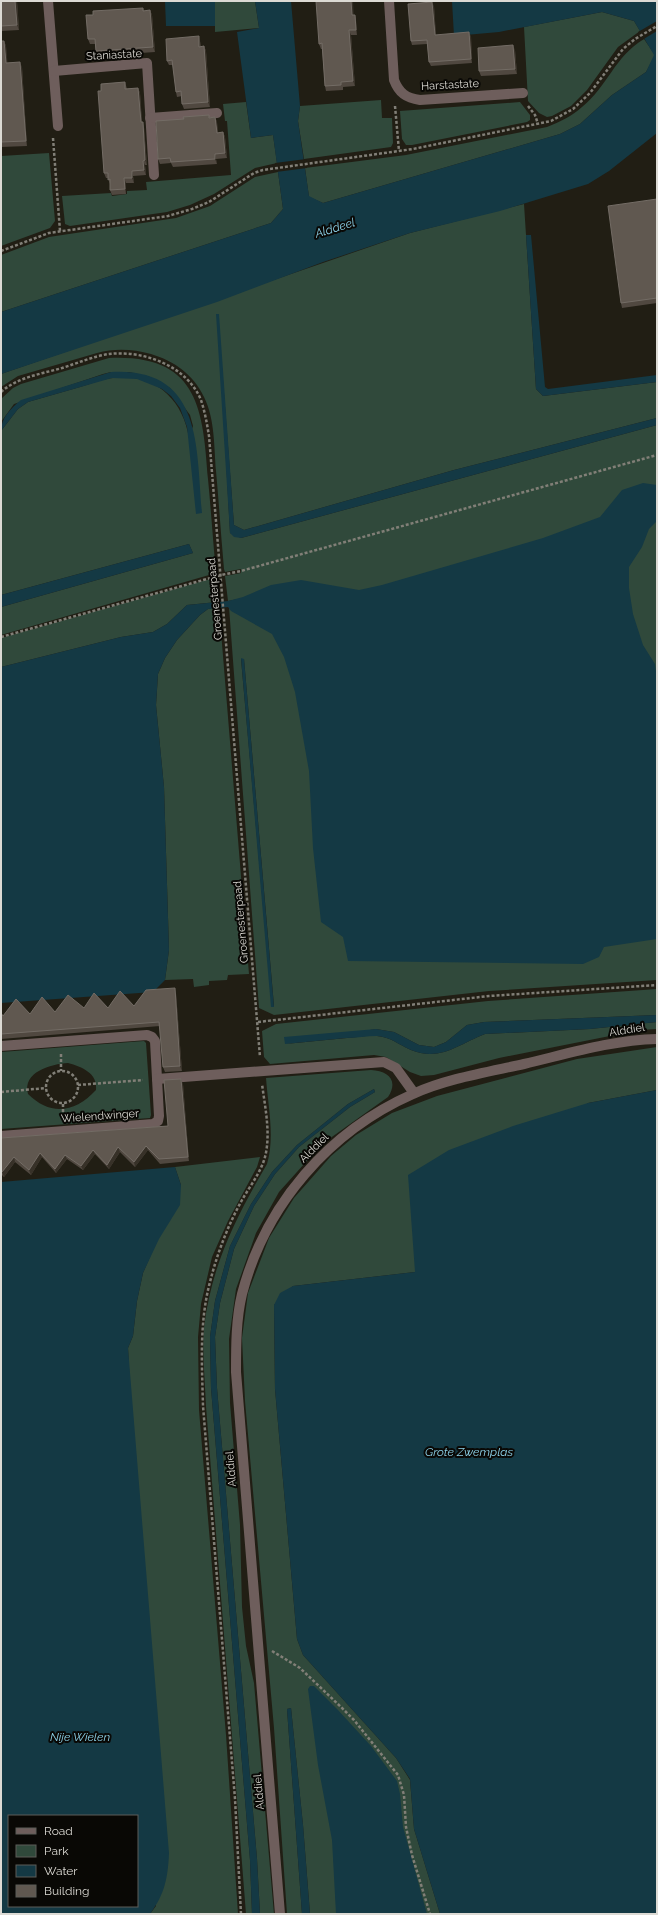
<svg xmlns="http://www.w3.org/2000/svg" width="658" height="1915" font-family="Raleway,sans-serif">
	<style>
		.green { fill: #30493b; fill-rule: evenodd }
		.water { fill: #143944; fill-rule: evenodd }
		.pier { fill: #211e14 }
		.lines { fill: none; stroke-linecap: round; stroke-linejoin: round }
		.path { stroke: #817f77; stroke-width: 2.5; stroke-dasharray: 3 2; stroke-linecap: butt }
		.minor { stroke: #6e5e5c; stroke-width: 10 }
		.wall { fill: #504840 }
		.shaded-wall { fill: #373128 }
		.building { fill: #605850; stroke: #736c65 }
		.labels { text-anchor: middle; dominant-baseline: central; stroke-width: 4; stroke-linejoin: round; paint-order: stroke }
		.street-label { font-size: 11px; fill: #dcdad4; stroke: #090805 }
		.water-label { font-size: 12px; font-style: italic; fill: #8dd2e9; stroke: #090805 }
	</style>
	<rect width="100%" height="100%" fill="#211e14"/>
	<g class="green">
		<polygon points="215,1 255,1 259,28 215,32"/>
		<polygon points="602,12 634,21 640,31 618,47 587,90 571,106 552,116 547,117 539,113 528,101 524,27"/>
		<path d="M644,39L655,55L646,72L612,95L580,124L560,134L323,203L309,197L305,168L406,155L547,127C560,122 572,116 582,107C608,86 614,57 644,39Z"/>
		<polygon points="381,100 382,118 392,118 393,143 391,147 304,159 298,121 300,106"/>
		<polygon points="246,102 251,138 273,135 277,163 255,168 214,194 190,205 167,212 70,226 65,224 62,196 111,193 112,196 127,194 127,191 147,190 146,182 231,175 227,121 225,121 223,104"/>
		<polygon points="520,102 530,115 530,120 527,122 412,145 406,145 402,139 400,111"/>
		<polygon points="49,153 55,221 50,228 1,246 1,156"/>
		<polygon points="278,172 283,209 271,223 1,312 1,255 49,237 176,218 210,206 255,177"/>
		<path d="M524,204L536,389L543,396L657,382V418L454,470L244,530L234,525L218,314L230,533L241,538L657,425V980L489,991L274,1015L259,1008L229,607L243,598L228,601L225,576L241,573V569L225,572L224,569C221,536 219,504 216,471C214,447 215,419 204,397C193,374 174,361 151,354C133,349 115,348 97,353L18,376L1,387V374L410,233ZM241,659H244L274,1006L272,1007Z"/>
		<path d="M109,358C198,354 203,408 208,479C211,510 213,541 216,573L1,635V607L193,553L189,544L1,595V431L18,409L28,402C45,397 63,392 80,387C91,384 102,379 113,378C154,372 183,399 189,438L193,426L190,415L170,388L150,377L129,372H111L103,374L14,404L1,422V399L13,388L21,384Z"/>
		<polygon points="210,579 216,579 217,602 187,605 167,624 153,632 121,637 1,667 1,638"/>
		<polygon points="219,607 249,974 228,975 227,980 209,981 209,985 194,987 193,979 165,980 169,950 164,787 156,705 158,674 165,658 177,640 200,615 208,609"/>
		<path d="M657,989V1015L484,1022L467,1025L446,1042L434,1047L419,1045L394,1032L376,1029L285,1044C306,1042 326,1040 347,1038C356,1038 367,1035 377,1036C391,1037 399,1045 411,1050C440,1062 459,1044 485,1034L590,1029L657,1022V1029L640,1030L499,1058L434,1075L421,1076L410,1072L386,1057L374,1055L270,1064L264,1057L262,1031L276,1024L488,1001Z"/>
		<path d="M144,1041L146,1043L151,1115L150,1118L1,1129V1052ZM68,1063C82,1067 98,1073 96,1090C75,1113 50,1116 28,1094C22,1072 51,1064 68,1063Z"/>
		<polygon points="657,1047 657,1090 588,1103 415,1272 293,1286 274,1305 275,1389 297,1639 303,1655 396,1758 410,1780 414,1829 440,1914 310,1914 303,1825 291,1708 287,1709 302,1914 287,1914 274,1728 245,1401 242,1338 248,1293 269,1238 294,1198 331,1156 356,1135 392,1113 437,1096 577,1059"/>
		<path d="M371,1070C388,1071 399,1080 388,1097L322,1144L279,1192L256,1233L236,1289L229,1339L230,1403L240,1525L242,1607L246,1646L254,1683L274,1914H260L257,1859L217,1388L215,1337L220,1303L234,1249L254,1206L275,1174L299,1147L350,1107L375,1092L374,1089L348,1104L297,1145L272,1172L251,1204L230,1246L215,1301L210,1337L211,1388L250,1860L252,1914H246L206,1406C205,1380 202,1354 204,1328C211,1266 236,1217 267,1164C275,1137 268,1106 266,1078Z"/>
		<polygon points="260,1157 257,1167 228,1221 212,1257 201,1304 198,1337 199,1410 226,1735 238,1914 150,1914 156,1906 128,1348 133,1336 137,1301 143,1273 181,1185 175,1167"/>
	</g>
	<g class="water">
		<polygon points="165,1 215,1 215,26 166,26"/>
		<polygon points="255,1 291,1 300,106 298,121 309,196 323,203 560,134 580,124 612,95 646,72 654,55 634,21 602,12 499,32 454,36 452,1 657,1 657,133 609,171 588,184 500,211 410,233 323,262 217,302 1,374 1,312 271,223 283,209 273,135 251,138 237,32 259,28"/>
		<polygon points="526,235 531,235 545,387 548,389 657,375 657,382 543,396 536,389"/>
		<polygon points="216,314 219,314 234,525 244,530 454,470 657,418 657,425 241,538 234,537 230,533"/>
		<path d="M111,372C203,367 196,447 202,513L196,514L187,427L180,408L171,396L162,389L137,379L112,378L28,402L18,409L1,431C1,418 11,408 21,400Z"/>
		<polygon points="643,483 657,485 657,521 649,529 642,547 629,567 629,588 633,614 643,645 655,664 657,679 657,939 604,947 599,957 583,964 348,961 343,937 321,922 313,848 309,771 295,692 284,657 272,634 231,611 228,607 208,609 200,615 177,640 165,658 158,674 156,705 164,787 169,950 165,980 153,992 1,1003 1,667 121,637 153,632 167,624 187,605 228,601 243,597 271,585 301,580 359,590 382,585 543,538 600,517 622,490"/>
		<polygon points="189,544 193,553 1,607 1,595"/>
		<polygon points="241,658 244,659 274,1007 271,1007"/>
		<path d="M657,1015V1022L590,1029L485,1034C459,1044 440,1062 411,1050C399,1045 391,1037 377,1036C367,1036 356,1038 346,1038C326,1040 305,1042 285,1044L284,1037L376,1029L394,1032L419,1045L434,1047L446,1042L467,1025L484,1022Z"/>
		<polygon points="374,1089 375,1092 350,1107 299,1147 275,1174 254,1206 234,1249 220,1303 215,1337 217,1388 257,1859 260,1914 252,1914 250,1860 211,1388 210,1337 215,1301 230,1246 251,1204 272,1172 297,1145 348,1104"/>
		<polygon points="657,1090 657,1914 440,1914 414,1829 410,1779 396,1758 303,1655 297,1639 275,1389 274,1305 280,1293 293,1286 415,1272 408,1175 449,1150 513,1126 588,1103"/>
		<path d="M175,1167L181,1185L180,1205L159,1239L143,1273L137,1301L133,1336L128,1348L169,1853C168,1877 165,1894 150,1914H1V1182ZM9,1816H137V1906H9Z"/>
		<polygon points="310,1686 314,1686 338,1710 371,1746 397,1781 400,1794 403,1827 427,1914 336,1914 332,1840 318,1765 308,1689"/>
		<polygon points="291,1708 303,1825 310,1914 302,1914 287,1709"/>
	</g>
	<g class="pier">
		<polygon points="657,21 657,31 642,40 638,32"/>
		<polygon points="306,159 307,168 276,172 275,163"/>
	</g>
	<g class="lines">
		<g class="path">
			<polyline points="395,106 399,151"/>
			<polyline points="528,106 535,115 538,124"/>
			<polyline points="53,138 60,231"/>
			<polyline points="1,251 49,233 168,216 192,209 209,202 254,173 263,170 413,149 551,121 573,109 590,93 623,49 635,39 657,26"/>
			<path d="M1,392C18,377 41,374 62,368C78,363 94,356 109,354C144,350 187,366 201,400C205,412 207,424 209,436L260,1057"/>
			<polyline points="1,637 221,575 241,571 657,455"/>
			<polyline points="258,1022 489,996 657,985"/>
			<polyline points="61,1054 61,1071"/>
			<circle cx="62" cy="1087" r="16"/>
			<polyline points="78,1085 143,1080"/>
			<polyline points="1,1092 46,1088"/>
			<polyline points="63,1104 63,1116"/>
			<polyline points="272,1651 300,1668 341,1707 354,1720 398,1775 404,1795 406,1827 412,1855 430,1914"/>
			<path d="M241,1914L235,1799L203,1406C202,1365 199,1323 210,1282C217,1254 228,1225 242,1200C250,1186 261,1172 265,1157C271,1134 265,1107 262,1084"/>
		</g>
		<g class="minor">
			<polyline points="48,1 58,126"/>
			<path d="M389,1L394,80C399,93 406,98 420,100L523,93"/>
			<polyline points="54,71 147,63 154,175"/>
			<polyline points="150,118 217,113"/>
			<polyline points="1,1046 147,1035 152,1037 155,1041 159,1116 158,1121 153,1124 1,1136"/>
			<polyline points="157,1079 384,1062 396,1068 414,1093"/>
			<path d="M280,1914L236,1372C236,1346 236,1319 242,1294C265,1205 329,1131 413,1094C445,1079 488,1072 524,1064C567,1054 612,1040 657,1039"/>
		</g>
	</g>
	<g class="wall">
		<polygon points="1,1 17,1 19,30 1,31"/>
		<polygon points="434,6 436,35 471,36 472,63 431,66 429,62 427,44 412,45 411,41"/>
		<polygon points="143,8 144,11 150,10 152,15 155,52 97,56 96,51 95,44 90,44 88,39 93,15"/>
		<polygon points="354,15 355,15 356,20 357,35 351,35 355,86 343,87 343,90 326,91 325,86 322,49 321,49 319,44"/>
		<polygon points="1,41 4,41 6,46 7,63 22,67 27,146 1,147"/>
		<polygon points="200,41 201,47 204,46 206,51 210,107 184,109 182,104 182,96 177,97 176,92 173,65 169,65 167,61"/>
		<polygon points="515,50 517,74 481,76 479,71"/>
		<polygon points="125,82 127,89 138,88 140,93 142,122 144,127 147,165 145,165 146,175 133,176 134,183 126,183 126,194 112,195 110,190 110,184 108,178 106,178 104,173 101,91"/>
		<polygon points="215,117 217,122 218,133 223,132 225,137 227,158 216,159 217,164 173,167 171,163 160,164 158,159 184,119"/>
		<polygon points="657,199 657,303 622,308 621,303"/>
		<polygon points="176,993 182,1071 165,1072 163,1067 160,1026 1,1039 1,1013 3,1016 30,1014 84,1008 108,1008 134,1006"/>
		<polygon points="183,1084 189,1161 160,1164 148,1150 135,1167 120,1152 109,1169 95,1154 83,1170 67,1159 56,1173 42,1157 31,1175 15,1162 4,1177 1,1174 1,1138 168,1126"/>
	</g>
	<g class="shaded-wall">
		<polygon points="15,1 17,1 19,30 17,25"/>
		<polygon points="351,1 353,1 354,20 352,15"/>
		<polygon points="432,2 434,6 436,39 435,35"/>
		<polygon points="150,10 152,15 155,52 153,47"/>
		<polygon points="355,15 356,20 357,35 356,30"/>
		<polygon points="349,30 351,35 355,86 353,81"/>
		<polygon points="469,32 471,36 472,63 471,59"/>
		<polygon points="199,36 200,41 201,52 199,47"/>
		<polygon points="4,41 6,46 8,68 6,63"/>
		<polygon points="513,45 515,50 517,74 515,69"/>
		<polygon points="204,46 206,51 210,107 208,102"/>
		<polygon points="20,62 22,67 27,146 26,141"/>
		<polygon points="138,88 140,93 142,127 141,122"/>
		<polygon points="215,117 217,122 218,138 217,133"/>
		<polygon points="143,122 144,127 147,165 145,160"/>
		<polygon points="223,132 225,137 227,158 225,153"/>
		<polygon points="215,154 217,164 215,159"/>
		<polygon points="143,161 145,165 146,175 144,170"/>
		<polygon points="132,171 133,176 134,183 132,178"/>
		<polygon points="124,178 126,183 126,194 125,189"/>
		<polygon points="175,988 176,993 182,1071 180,1066"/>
		<polygon points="181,1079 183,1084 189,1161 188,1157"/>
		<polygon points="146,1146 148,1150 135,1167 134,1162"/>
		<polygon points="118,1147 120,1152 109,1169 107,1165"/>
		<polygon points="93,1150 95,1154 83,1170 81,1166"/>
		<polygon points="40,1153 42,1157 31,1175 29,1170"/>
		<polygon points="65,1155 67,1159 56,1173 55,1169"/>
		<polygon points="14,1157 15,1162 4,1177 2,1172"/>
	</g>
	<g class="building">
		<polygon points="1,1 15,1 17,25 1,26"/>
		<polygon points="316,1 351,1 352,15 355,15 356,30 349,30 353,81 341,82 341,85 325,86 322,43 319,44"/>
		<polygon points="432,2 435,35 469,32 471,59 429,62 427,40 411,41 408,4"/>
		<polygon points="143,8 143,11 150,10 153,47 96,51 95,39 88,39 86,15 93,15 93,11"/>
		<polygon points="199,36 199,47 204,46 208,102 182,104 181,91 176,92 172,60 167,61 166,39"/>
		<polygon points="1,41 4,41 6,63 20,62 26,141 1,142"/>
		<polygon points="513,45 515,69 479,71 478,48"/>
		<polygon points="125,82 125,89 138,88 141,122 143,122 145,160 143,161 144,170 132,171 132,178 124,178 125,189 110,190 110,179 108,180 108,173 104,173 98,91 101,91 101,84"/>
		<polygon points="209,115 209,118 215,117 217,133 223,132 225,153 215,154 215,159 171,162 170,158 158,159 156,121 184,119 183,117"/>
		<polygon points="657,199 657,298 621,303 608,206"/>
		<polygon points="175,988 180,1066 163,1067 159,1022 1,1034 1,1013 3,1016 16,999 30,1014 42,997 55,1012 68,995 84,1008 94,993 108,1008 120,991 134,1006 146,990"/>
		<polygon points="181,1079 188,1157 159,1159 146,1146 134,1162 118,1147 107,1165 93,1150 81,1166 65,1155 55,1169 40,1153 29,1170 14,1157 2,1172 1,1171 1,1138 168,1126 164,1080"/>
	</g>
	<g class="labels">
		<g class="street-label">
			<text transform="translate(114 55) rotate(-3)">Staniastate</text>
			<text transform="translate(450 85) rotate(-3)">Harstastate</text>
			<text transform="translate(215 599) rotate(-95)">Groenesterpaad</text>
			<text transform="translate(241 922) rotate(-95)">Groenesterpaad</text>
			<text transform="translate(627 1030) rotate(-9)">Alddiel</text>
			<text transform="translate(100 1116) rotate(-4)">Wielendwinger</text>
			<text transform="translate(314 1148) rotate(-45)">Alddiel</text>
			<text transform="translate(231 1469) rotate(-95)">Alddiel</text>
			<text transform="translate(259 1792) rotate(-95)">Alddiel</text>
		</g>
		<g class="water-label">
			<text transform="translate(335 228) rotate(-17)">Alddeel</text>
			<text x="469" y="1452">Grote Zwemplas</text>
			<text x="80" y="1737">Nije Wielen</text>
		</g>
	</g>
	<rect width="658" height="1915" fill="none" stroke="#dcdad4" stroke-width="4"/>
	<rect x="8" y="1815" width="130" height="92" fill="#090805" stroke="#5d5c58"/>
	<rect x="16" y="1828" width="20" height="6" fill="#6e5e5c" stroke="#5d5c58"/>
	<text x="44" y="1835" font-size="12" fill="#dcdad4">Road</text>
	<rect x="16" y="1845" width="20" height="12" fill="#30493b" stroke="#5d5c58"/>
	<text x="44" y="1855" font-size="12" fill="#dcdad4">Park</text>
	<rect x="16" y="1865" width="20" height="12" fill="#143944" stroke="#5d5c58"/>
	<text x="44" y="1875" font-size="12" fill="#dcdad4">Water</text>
	<rect x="16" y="1885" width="20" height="12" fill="#605850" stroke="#5d5c58"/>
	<text x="44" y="1895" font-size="12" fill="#dcdad4">Building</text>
</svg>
